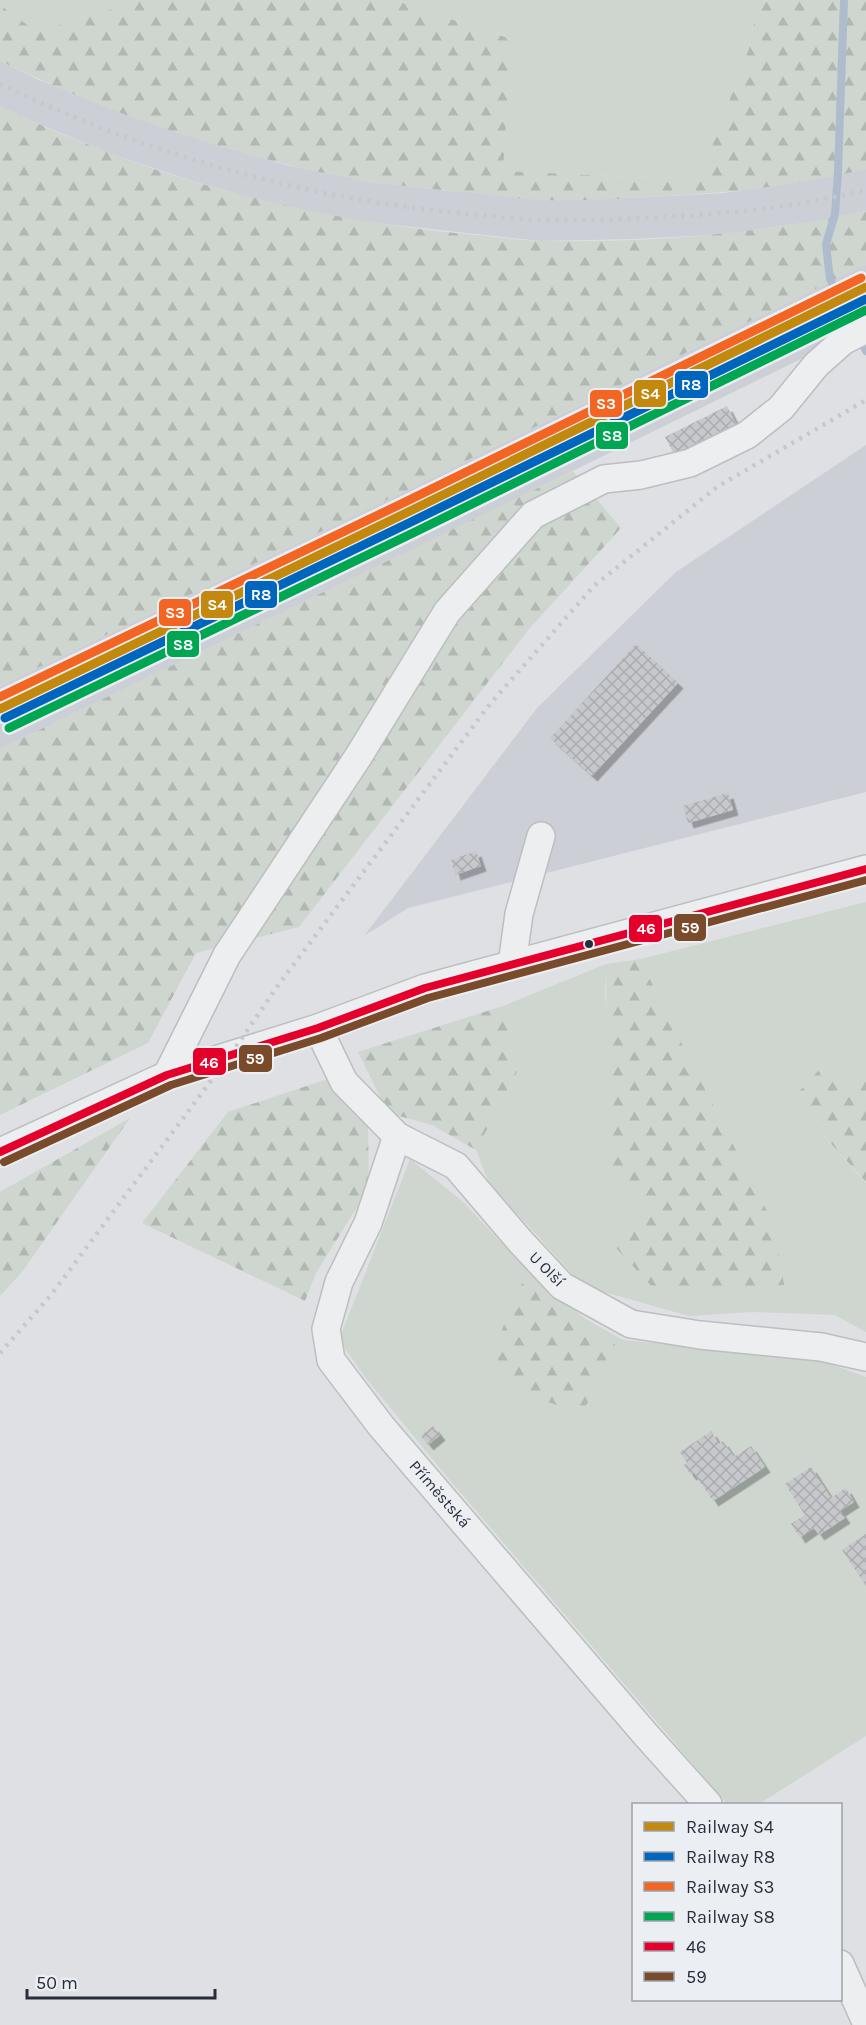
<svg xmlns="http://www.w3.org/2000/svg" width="866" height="2025" font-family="Karla,sans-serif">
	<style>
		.built { fill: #cccfd6 }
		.green { fill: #ced6cf }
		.forest { fill: url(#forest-firs) }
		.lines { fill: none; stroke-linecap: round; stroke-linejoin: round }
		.stream { stroke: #aebccd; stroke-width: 8 }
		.building { fill: url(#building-cross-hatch); filter: url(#shadow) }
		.minor-casing { stroke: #bcbec1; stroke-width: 30 }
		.minor { stroke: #edeef0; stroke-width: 27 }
		.rail { stroke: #c6c8cb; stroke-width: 4.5; stroke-dasharray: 3 6; stroke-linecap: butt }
		.bus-1-casing { stroke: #ebeef3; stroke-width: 12 }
		.bus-2-casing { stroke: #ebeef3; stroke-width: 12 }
		.bus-1 { stroke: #e4002b; stroke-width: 8 }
		.bus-2 { stroke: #7a4b2a; stroke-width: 8 }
		.rail-1-casing { stroke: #ebeef3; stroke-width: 14 }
		.rail-2-casing { stroke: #ebeef3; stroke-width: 14 }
		.rail-3-casing { stroke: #ebeef3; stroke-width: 14 }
		.rail-4-casing { stroke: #ebeef3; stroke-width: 14 }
		.rail-1 { stroke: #c3880e; stroke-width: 9 }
		.rail-2 { stroke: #0065bd; stroke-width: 9 }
		.rail-3 { stroke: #f26522; stroke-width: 9 }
		.rail-4 { stroke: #00a651; stroke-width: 9 }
		.bus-dot { fill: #272d3a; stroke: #ebeef3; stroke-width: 2 }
		.labels { text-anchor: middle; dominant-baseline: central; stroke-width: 4.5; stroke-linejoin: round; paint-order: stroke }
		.street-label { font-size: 16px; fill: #272d3a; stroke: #ebeef3 }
		.line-badge { stroke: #ebeef3; stroke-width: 2 }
		.badge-label { font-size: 16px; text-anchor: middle; font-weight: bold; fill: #fff }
	</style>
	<defs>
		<pattern id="forest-firs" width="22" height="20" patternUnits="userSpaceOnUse" patternTransform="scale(1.5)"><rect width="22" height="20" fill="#ced6cf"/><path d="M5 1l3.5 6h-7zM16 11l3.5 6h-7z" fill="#b1b8b2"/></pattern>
		<pattern id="building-cross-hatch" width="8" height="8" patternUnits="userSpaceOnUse" patternTransform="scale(1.5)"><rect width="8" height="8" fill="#c6c8cb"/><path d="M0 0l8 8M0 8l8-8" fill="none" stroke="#aaacaf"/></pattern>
		<filter id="shadow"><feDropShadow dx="5.5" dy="5.5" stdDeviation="0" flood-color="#0004"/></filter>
	</defs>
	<rect width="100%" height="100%" fill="#dee0e3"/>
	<g class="built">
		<polygon points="0,61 41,81 205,141 286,165 372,182 447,191 633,198 724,193 816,179 866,169 866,211 823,220 728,234 634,239 540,241 366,222 276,205 193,181 111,154 25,118 0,106"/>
		<polygon points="866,264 866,327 422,545 0,749 0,686 397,495"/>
		<polygon points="866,445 866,792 408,908 364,936 537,708 676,572"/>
	</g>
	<g class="green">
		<polygon points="0,0 142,0 37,32 0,5"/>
		<polygon points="394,0 759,0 748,51 699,180 502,171 511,39"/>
		<polygon points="866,902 866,1081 818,1071 791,1100 866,1183 866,1332 835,1315 752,1312 689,1316 583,1286 489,1183 476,1150 517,1072 503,1006 606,964 605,998 649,1204 657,1292 659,999 641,959"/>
		<polygon points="410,1159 462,1201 527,1269 584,1318 623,1340 817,1359 866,1377 866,1736 759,1804 727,1804 448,1478 365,1377 339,1340"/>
	</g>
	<g class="forest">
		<path d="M142,0H394L511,39L503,171L699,180L748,51L759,0H866V169C800,185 732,193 664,196C623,199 582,201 541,200C519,199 496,196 474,193C411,188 347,180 285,164C187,140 91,105 0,61V5L37,32Z"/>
		<path d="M0,106C146,177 304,219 465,234C490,236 516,240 542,241C651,243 760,234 866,211V264L397,495L0,686Z"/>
		<polygon points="573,471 621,528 529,629 299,927 196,953 148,1043 0,1115 0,749"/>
		<polygon points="641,959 659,999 774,1225 784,1285 657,1292 616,1248 649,1204 614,1179 608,1116 606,964"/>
		<polygon points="503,1006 517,1072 476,1150 432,1125 388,1113 358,1052"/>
		<polygon points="818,1071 866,1081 866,1182 791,1100"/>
		<polygon points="328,1079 368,1123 369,1188 316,1273 305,1301 142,1223 228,1112"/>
		<polygon points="130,1118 22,1272 0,1296 0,1192"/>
		<polygon points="522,1283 620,1348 581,1414 535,1397 489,1360"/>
	</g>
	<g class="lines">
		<polyline class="stream" points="844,0 838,172 835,214 826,244 830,279 866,351"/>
	</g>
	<g class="building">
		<polygon points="727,406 737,426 675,456 665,437"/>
		<polygon points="636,644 678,683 592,776 550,738"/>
		<polygon points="728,793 733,810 688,823 683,806"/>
		<polygon points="476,851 481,866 455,875 451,860"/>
		<polygon points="433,1426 440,1435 428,1445 421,1436"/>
		<polygon points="711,1431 719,1444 723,1441 734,1457 751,1446 765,1467 713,1501 694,1473 691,1475 684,1465 687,1463 680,1452"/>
		<polygon points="811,1467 831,1498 846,1488 854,1502 840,1511 845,1518 819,1535 814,1528 800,1538 791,1524 805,1515 785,1484"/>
		<polygon points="866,1534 866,1586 842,1550"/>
	</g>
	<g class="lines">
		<g class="minor-casing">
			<g id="minor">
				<polyline points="512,964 519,914 541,836"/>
				<polyline points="318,1028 344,1082 397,1136 456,1166 520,1241 562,1286 631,1324 700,1335 821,1347 866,1357"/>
				<polyline points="167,1075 227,955 358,757 447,612 533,515 604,479 641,475 690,463 747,435 781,408 816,365 843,341 866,329"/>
				<polyline points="397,1136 368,1223 339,1282 326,1329 331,1360 381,1426 646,1735 708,1804"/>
				<polyline points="0,1152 167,1075 318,1028 425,988 866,869"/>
				<polyline points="840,1964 866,2022"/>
			</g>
		</g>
		<use href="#minor" class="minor"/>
		<g class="rail">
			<path d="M0,84C148,155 306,199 469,214C493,216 518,220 542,220C584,221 627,219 669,217C735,213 802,206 866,190"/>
			<polyline points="0,1353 51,1295 231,1054 279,984 490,704 594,586 717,487 866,400"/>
		</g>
		<g class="bus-1-casing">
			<polyline id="bus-1" points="0,1152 167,1075 318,1028 425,988 866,869"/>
		</g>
		<g class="bus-2-casing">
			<polyline id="bus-2" points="4,1162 171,1085 321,1038 428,998 866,880"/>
		</g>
		<use href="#bus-1" class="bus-1"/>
		<use href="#bus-2" class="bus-2"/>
		<g class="rail-1-casing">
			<polyline id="rail-1" points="0,709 406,513 866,287"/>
		</g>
		<g class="rail-2-casing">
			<polyline id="rail-2" points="5,718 411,522 866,299"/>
		</g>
		<g class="rail-3-casing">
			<polyline id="rail-3" points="0,697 401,504 861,278"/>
		</g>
		<g class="rail-4-casing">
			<polyline id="rail-4" points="9,728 415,532 866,310"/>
		</g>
		<use href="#rail-1" class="rail-1"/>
		<use href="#rail-2" class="rail-2"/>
		<use href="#rail-3" class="rail-3"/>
		<use href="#rail-4" class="rail-4"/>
	</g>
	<circle class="bus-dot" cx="589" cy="944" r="5"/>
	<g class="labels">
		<g class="street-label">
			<text transform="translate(547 1269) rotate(45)">U Olší</text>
			<text transform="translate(440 1494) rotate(49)">Příměstská</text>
		</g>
	</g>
	<g class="line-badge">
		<rect x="674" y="370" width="35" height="29" rx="6" fill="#0065bd"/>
		<rect x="633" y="379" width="34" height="29" rx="6" fill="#c3880e"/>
		<rect x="589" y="389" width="34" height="29" rx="6" fill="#f26522"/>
		<rect x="595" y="421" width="34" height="29" rx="6" fill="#00a651"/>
		<rect x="244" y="580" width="34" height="29" rx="6" fill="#0065bd"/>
		<rect x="200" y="590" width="34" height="29" rx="6" fill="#c3880e"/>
		<rect x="158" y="598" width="34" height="29" rx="6" fill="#f26522"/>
		<rect x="166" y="630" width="34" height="28" rx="6" fill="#00a651"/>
		<rect x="673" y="913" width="34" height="29" rx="6" fill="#7a4b2a"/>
		<rect x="628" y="914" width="35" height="29" rx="6" fill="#e4002b"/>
		<rect x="238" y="1044" width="35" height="29" rx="6" fill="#7a4b2a"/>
		<rect x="192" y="1047" width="35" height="29" rx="6" fill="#e4002b"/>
	</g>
	<g class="badge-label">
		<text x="691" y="390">R8</text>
		<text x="650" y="399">S4</text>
		<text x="606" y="409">S3</text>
		<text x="612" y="441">S8</text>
		<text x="261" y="600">R8</text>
		<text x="217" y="610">S4</text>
		<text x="175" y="618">S3</text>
		<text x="183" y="650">S8</text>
		<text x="690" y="933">59</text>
		<text x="646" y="934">46</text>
		<text x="255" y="1064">59</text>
		<text x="209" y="1068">46</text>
	</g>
	<rect x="632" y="1803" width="210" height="198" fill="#ebeef3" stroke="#9da1a9" stroke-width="1.5"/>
	<rect x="644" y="1822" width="30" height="9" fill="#c3880e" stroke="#9da1a9" stroke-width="1.5"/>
	<text x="686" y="1833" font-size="18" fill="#272d3a">Railway S4</text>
	<rect x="644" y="1852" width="30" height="9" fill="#0065bd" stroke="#9da1a9" stroke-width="1.5"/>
	<text x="686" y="1863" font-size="18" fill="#272d3a">Railway R8</text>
	<rect x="644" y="1882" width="30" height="9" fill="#f26522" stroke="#9da1a9" stroke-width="1.5"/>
	<text x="686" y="1893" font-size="18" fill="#272d3a">Railway S3</text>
	<rect x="644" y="1912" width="30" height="9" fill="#00a651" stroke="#9da1a9" stroke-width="1.5"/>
	<text x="686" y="1923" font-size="18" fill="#272d3a">Railway S8</text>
	<rect x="644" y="1942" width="30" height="9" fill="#e4002b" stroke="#9da1a9" stroke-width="1.5"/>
	<text x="686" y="1953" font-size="18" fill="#272d3a">46</text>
	<rect x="644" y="1972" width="30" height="9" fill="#7a4b2a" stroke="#9da1a9" stroke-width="1.5"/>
	<text x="686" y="1983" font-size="18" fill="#272d3a">59</text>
	<path d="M27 1989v9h188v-9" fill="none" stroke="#272d3a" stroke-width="3"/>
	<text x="36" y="1989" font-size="18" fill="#272d3a" stroke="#ebeef3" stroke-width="4.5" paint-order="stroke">50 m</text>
</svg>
